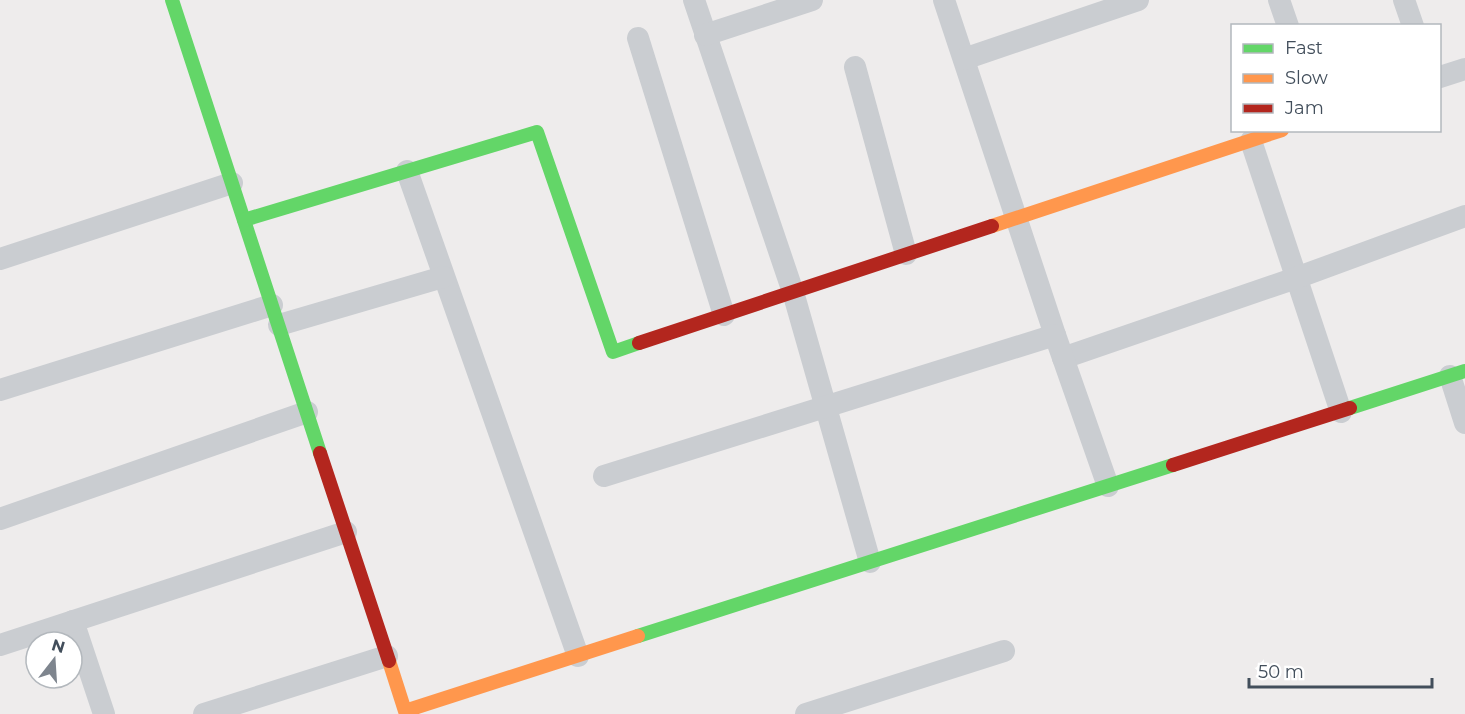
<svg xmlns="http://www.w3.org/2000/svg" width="1465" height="714" font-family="Montserrat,sans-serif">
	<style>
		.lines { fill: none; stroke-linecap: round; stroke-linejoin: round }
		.street { stroke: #cacdd1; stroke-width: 22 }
		.fast { stroke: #63d668; stroke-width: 14 }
		.slow { stroke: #ff974d; stroke-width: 14 }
		.jam { stroke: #b3261e; stroke-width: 14 }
	</style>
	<rect width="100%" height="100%" fill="#eeecec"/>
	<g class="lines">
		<g class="street">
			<polyline points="694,0 793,292 870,562"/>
			<polyline points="944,0 1055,335"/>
			<polyline points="1279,0 1288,26"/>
			<polyline points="1404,0 1413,26"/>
			<polyline points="705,35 812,0"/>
			<polyline points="638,38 724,315"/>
			<polyline points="964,59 1138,0"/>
			<polyline points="855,67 906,254"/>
			<polyline points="1440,77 1465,69"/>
			<polyline points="1251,141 1341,412"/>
			<polyline points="407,171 578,656"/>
			<polyline points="0,259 232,183"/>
			<polyline points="279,325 443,277"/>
			<polyline points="1063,358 1296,278 1465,216"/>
			<polyline points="1450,376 1465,423"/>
			<polyline points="0,390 272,305"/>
			<polyline points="604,476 1055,335 1108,486"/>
			<polyline points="0,519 307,412"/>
			<polyline points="73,621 104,714"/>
			<polyline points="0,645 346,532"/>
			<polyline points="204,714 387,656"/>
			<polyline points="806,714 1004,651"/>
		</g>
		<g class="fast">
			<polyline points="172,0 320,453"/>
			<polyline points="244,220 537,132 613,352 639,343"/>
			<polyline points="1350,408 1465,371"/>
			<polyline points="638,636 1173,465"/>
		</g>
		<g class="slow">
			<polyline points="992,226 1282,130"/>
			<polyline points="389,661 405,711 638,636"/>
		</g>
		<g class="jam">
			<polyline points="639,343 992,226"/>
			<polyline points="320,453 389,661"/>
			<polyline points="1173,465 1350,408"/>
		</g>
	</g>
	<rect x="1231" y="24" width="210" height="108" fill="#ffffff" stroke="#b3b8bd" stroke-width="1.5"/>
	<rect x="1243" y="44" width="30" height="9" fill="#63d668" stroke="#b3b8bd" stroke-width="1.5"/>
	<text x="1285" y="54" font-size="18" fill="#424e5b">Fast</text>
	<rect x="1243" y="74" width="30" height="9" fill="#ff974d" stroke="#b3b8bd" stroke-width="1.5"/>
	<text x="1285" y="84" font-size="18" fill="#424e5b">Slow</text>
	<rect x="1243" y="104" width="30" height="9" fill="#b3261e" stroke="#b3b8bd" stroke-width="1.5"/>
	<text x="1285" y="114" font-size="18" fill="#424e5b">Jam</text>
	<g transform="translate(54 660) rotate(17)"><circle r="28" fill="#ffffff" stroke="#b3b8bd" stroke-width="1.5"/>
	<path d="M0-4.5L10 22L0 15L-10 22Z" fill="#7e858e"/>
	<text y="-9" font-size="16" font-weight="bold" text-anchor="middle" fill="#424e5b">N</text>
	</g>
	<path d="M1249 678v9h183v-9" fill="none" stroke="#424e5b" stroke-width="3"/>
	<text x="1258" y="678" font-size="18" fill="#424e5b" stroke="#ffffff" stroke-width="4.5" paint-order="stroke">50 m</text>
</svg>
